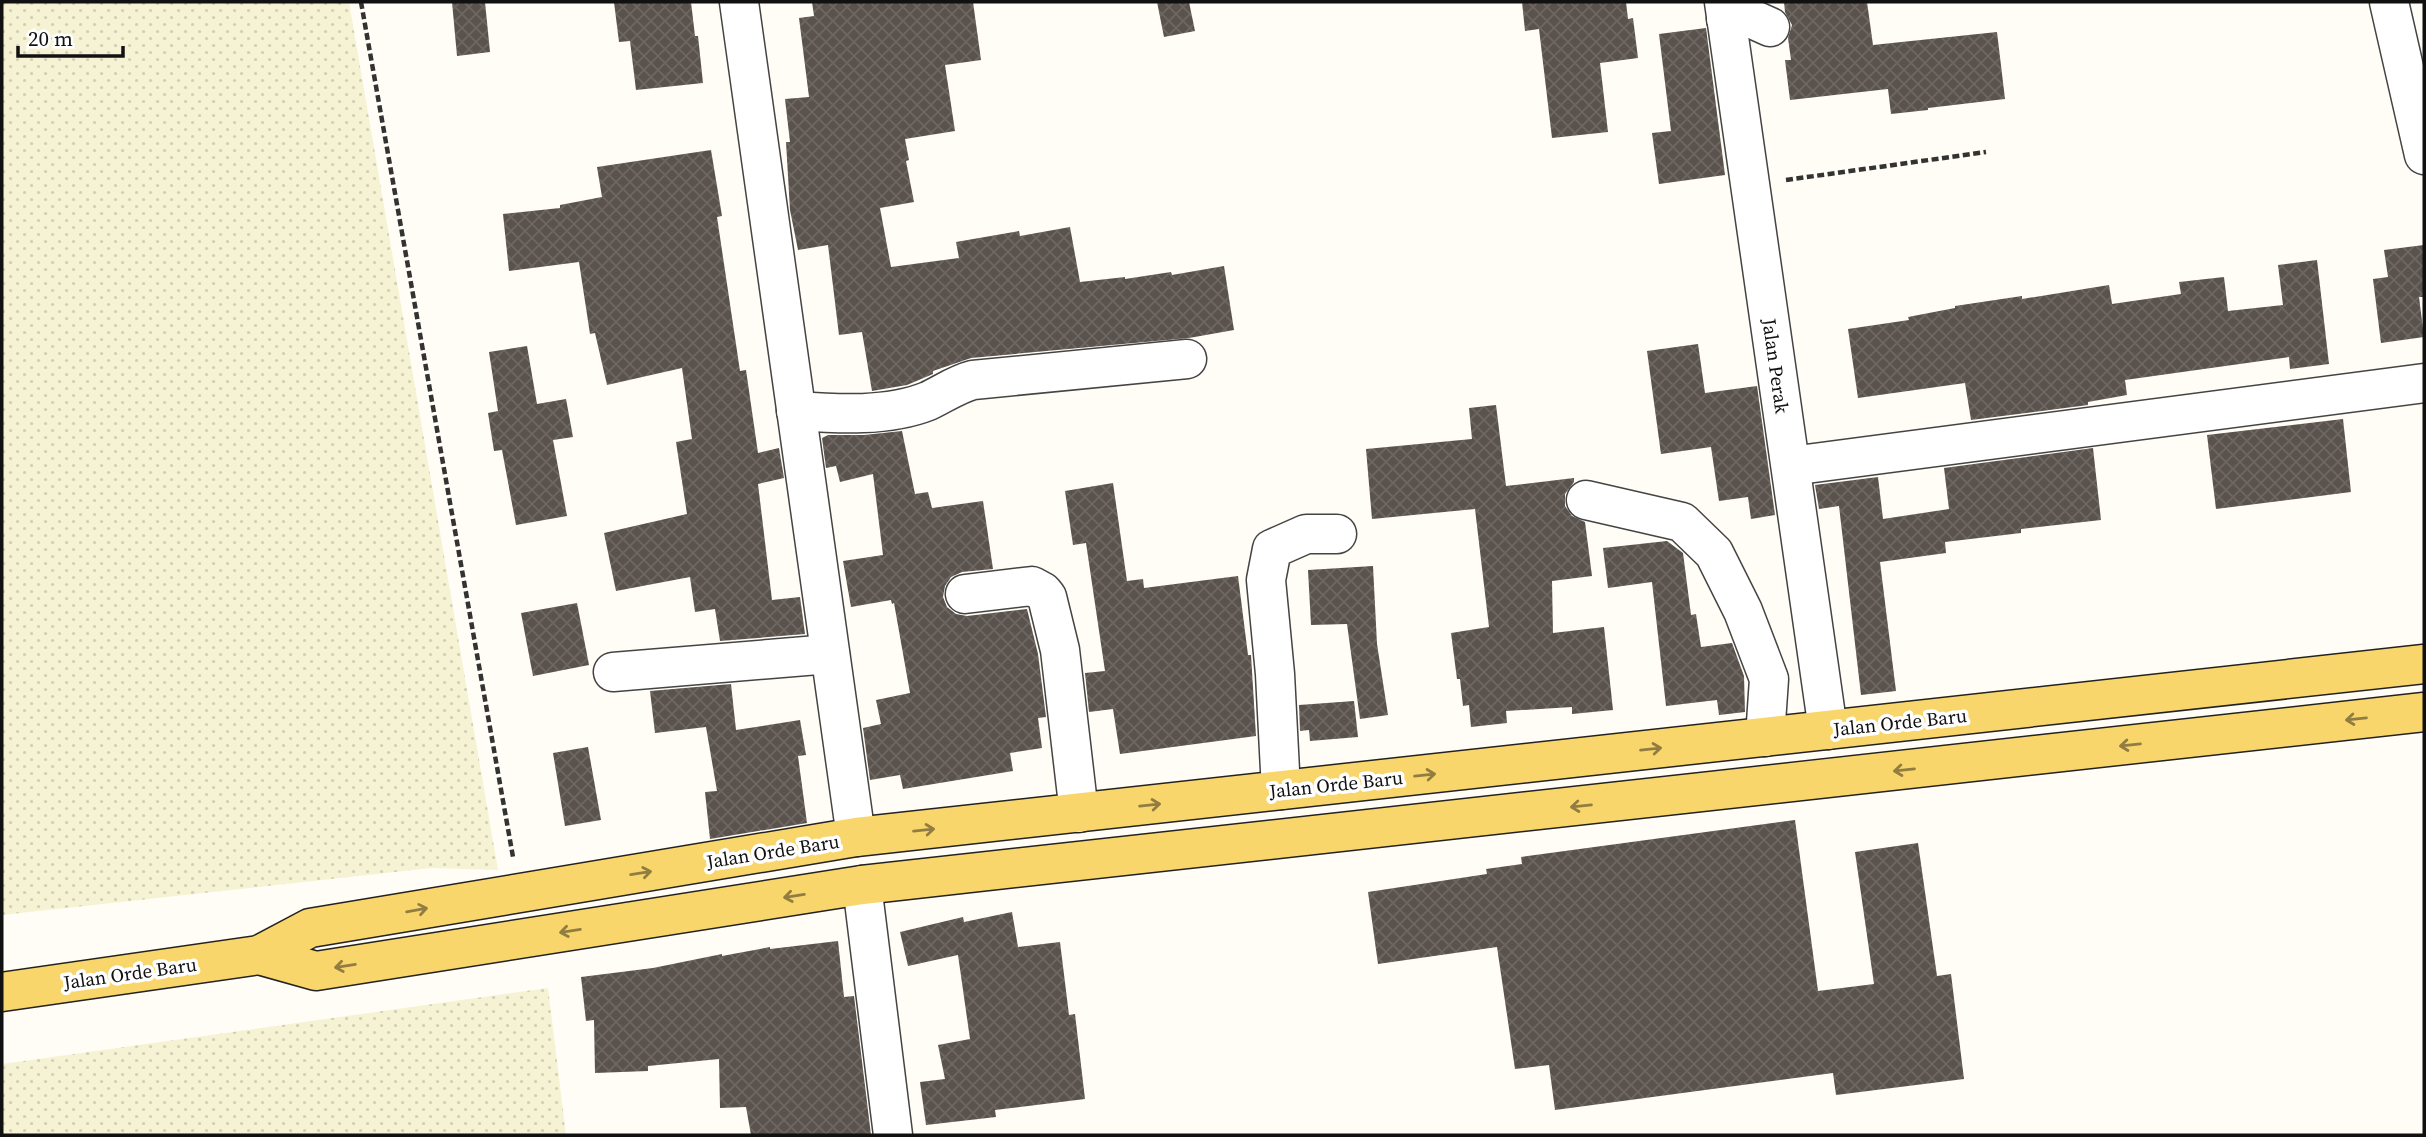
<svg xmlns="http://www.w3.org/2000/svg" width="2426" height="1137" font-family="'Source Serif 4',serif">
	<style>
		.farmland { fill: url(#farmland-dots) }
		.building { fill: url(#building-cross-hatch) }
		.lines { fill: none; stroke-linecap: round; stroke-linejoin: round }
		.minor-casing { stroke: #444; stroke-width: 41 }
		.major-casing { stroke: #222; stroke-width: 41 }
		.path { stroke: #333; stroke-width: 4.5; stroke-dasharray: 7 3.5; stroke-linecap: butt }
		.minor { stroke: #fff; stroke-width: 38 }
		.major { stroke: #f9d66b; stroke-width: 38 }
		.oneway { stroke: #917d42 }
		.labels { text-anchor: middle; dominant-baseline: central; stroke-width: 7; stroke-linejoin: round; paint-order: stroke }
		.street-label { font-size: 19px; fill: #111; stroke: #fff }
	</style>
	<defs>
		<pattern id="farmland-dots" width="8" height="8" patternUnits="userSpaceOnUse" patternTransform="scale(1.75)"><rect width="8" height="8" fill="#f6f3d4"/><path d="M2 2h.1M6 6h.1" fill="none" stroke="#d2cfb5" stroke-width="1.8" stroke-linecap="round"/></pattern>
		<pattern id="building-cross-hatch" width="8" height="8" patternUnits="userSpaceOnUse" patternTransform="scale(1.75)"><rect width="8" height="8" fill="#5a524d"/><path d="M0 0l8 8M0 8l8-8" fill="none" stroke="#6d6662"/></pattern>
	</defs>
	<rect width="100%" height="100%" fill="#fffdf5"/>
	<g class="farmland">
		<polygon points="2,2 349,2 498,870 431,868 2,915"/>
		<polygon points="548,988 566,1135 2,1135 2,1064"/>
	</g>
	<g class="building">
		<polygon points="452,2 485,2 490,52 457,56"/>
		<polygon points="614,2 691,2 695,36 698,36 703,83 636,90 630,41 619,42"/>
		<polygon points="812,2 973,2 981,60 945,65 955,131 905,139 909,160 906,161 914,202 880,208 891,267 959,258 956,242 1019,231 1020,236 1070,227 1080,282 1125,277 1125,279 1171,272 1172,275 1224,266 1234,330 1189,338 971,358 933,371 933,374 907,385 872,391 862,332 839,335 828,245 798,250 790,210 786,142 790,142 785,99 809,97 799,18 814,16"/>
		<polygon points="1157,2 1189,2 1195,31 1164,37"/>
		<polygon points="1522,2 1626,2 1628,19 1633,18 1638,58 1600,63 1608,132 1552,138 1539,29 1525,31"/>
		<polygon points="1784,2 1867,2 1873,45 1997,32 2005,99 1928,108 1928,110 1891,114 1888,89 1790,100 1785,60 1791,60 1788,38 1792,25 1785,12"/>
		<polygon points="1706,28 1725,175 1659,184 1652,133 1671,131 1659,34"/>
		<polygon points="711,150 722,216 717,217 740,371 746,370 758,453 779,448 784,478 758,484 772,600 800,597 805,634 720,641 715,609 695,612 690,577 616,591 604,533 687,514 676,442 692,439 682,368 607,385 595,333 590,334 579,262 509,271 503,214 560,208 560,205 602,197 597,167"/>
		<polygon points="2424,245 2424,297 2419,297 2424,337 2381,343 2373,279 2388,277 2384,250"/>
		<polygon points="2317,260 2329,364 2290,369 2289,357 2125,380 2127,395 2088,402 2088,405 1971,420 1965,383 1858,398 1848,329 1909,320 1908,317 1955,308 1955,306 2022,296 2022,299 2109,285 2112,304 2181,294 2179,282 2224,277 2228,311 2283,305 2278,265"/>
		<polygon points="1698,344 1705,393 1757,386 1775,515 1751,519 1748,497 1719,501 1711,447 1661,454 1647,351"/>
		<polygon points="527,346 537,404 566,399 573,437 553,440 567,516 516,525 502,450 494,451 488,413 498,411 489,352"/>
		<polygon points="1496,405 1506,486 1574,478 1574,482 1565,494 1565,506 1572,516 1585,522 1592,576 1552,581 1553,633 1604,627 1613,710 1572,714 1572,707 1506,711 1507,723 1471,727 1469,705 1463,706 1460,679 1457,679 1451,633 1489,627 1475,509 1372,519 1366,449 1472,439 1469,408"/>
		<polygon points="2343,419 2351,492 2216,509 2207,435"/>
		<polygon points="902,431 915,494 928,492 932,508 983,501 993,569 962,572 951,577 945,586 943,597 947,607 956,614 967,616 1027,609 1038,654 1046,717 1038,718 1042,748 1010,753 1013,771 903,789 900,775 870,780 863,728 881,724 876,700 910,693 894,603 892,604 891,600 851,607 843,561 883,555 873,474 840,482 836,466 826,468 822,438 828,435 864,435"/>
		<polygon points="2093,448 2101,520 2021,529 2021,533 1945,542 1946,553 1880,562 1896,691 1861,695 1839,506 1819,509 1815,485 1878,477 1883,519 1949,509 1944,468"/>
		<polygon points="1113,483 1127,581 1143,579 1144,588 1238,576 1248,655 1251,655 1256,736 1120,754 1113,709 1089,712 1085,673 1105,671 1086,543 1073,545 1065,491"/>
		<polygon points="1667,541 1683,553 1691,615 1696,614 1701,647 1732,643 1744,676 1745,712 1719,715 1717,700 1666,706 1652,582 1608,588 1603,548"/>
		<polygon points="1373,566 1377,644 1388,715 1360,719 1347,624 1311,625 1308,570"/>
		<polygon points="577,603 589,665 533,676 521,613"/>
		<polygon points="731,684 736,730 800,720 806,755 798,756 807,823 710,839 705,792 717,791 706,727 655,733 650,691"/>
		<polygon points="1354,701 1358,737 1310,741 1309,730 1300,731 1299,705"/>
		<polygon points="588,747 601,820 565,826 553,753"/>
		<polygon points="1795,820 1818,991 1874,984 1855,852 1918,843 1937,976 1951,974 1964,1079 1836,1095 1833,1073 1555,1110 1549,1065 1515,1069 1497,947 1378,964 1368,892 1487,874 1486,869 1522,864 1521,857"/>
		<polygon points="1012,912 1018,947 1060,942 1069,1015 1075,1014 1085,1099 995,1110 996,1117 926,1125 920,1082 945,1079 938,1045 970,1039 958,955 908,966 900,932 963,917 964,922"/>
		<polygon points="838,941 844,997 854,996 871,1135 751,1135 746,1107 720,1108 719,1059 648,1066 648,1071 595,1073 594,1020 586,1021 581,977 653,968 722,954 722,956 770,947 770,949"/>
	</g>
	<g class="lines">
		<g class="minor-casing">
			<g id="minor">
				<polyline points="739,2 856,837"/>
				<polyline points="1724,2 1828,730"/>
				<polyline points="2389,2 2424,155"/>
				<polyline points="1726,19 1750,18 1770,27"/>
				<path d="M796,411C838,414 888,417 928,401C943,394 957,384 973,380L1187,359"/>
				<polyline points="1791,466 2424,383"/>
				<polyline points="1586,500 1682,522 1714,553 1743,611 1769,679 1765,737"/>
				<polyline points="965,594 1032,586 1043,592 1047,597 1060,650 1079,813"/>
				<polyline points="613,672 830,654"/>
				<polyline points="1281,790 1275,674 1266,580 1272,549 1306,534 1337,534"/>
				<polyline points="862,885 893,1135"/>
			</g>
		</g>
		<g class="major-casing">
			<g id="major">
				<polyline points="259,955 316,971 862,885 2424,712"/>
				<polyline points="2,992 259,955 310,928 856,837 2424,664"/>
			</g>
		</g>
		<g class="path">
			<polyline points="361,2 513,857"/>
			<polyline points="1786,180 1986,152"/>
		</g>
		<use href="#minor" class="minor"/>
		<use href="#major" class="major"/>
	</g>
	<defs><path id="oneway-shaft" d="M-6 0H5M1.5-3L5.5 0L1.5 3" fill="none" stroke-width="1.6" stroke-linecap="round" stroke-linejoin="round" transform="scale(1.75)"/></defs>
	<g class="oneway">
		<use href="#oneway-shaft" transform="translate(2356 719) rotate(174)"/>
		<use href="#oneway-shaft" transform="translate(2130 745) rotate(174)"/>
		<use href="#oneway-shaft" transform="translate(1651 749) rotate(-6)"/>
		<use href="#oneway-shaft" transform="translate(1904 770) rotate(174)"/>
		<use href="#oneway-shaft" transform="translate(1425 775) rotate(-6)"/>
		<use href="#oneway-shaft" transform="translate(1150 805) rotate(-6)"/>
		<use href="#oneway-shaft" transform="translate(1581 806) rotate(174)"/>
		<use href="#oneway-shaft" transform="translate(924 830) rotate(-6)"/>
		<use href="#oneway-shaft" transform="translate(641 873) rotate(-9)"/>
		<use href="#oneway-shaft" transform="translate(794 896) rotate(171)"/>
		<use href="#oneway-shaft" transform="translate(417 910) rotate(-10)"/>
		<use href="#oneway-shaft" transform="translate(570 931) rotate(171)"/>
		<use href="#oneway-shaft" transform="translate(345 966) rotate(171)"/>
	</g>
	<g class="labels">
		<g class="street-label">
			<text transform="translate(1776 366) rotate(82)">Jalan Perak</text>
			<text transform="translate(1900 722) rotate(-6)">Jalan Orde Baru</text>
			<text transform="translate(1336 784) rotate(-6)">Jalan Orde Baru</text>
			<text transform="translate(773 851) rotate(-9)">Jalan Orde Baru</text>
			<text transform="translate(130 973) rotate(-8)">Jalan Orde Baru</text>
		</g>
	</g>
	<rect width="2426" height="1137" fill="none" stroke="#111111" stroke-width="7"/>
	<path d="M18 46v10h105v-10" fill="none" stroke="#111111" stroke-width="3.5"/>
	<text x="28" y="46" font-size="21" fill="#111111" stroke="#ffffff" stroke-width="5" paint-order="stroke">20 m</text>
</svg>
